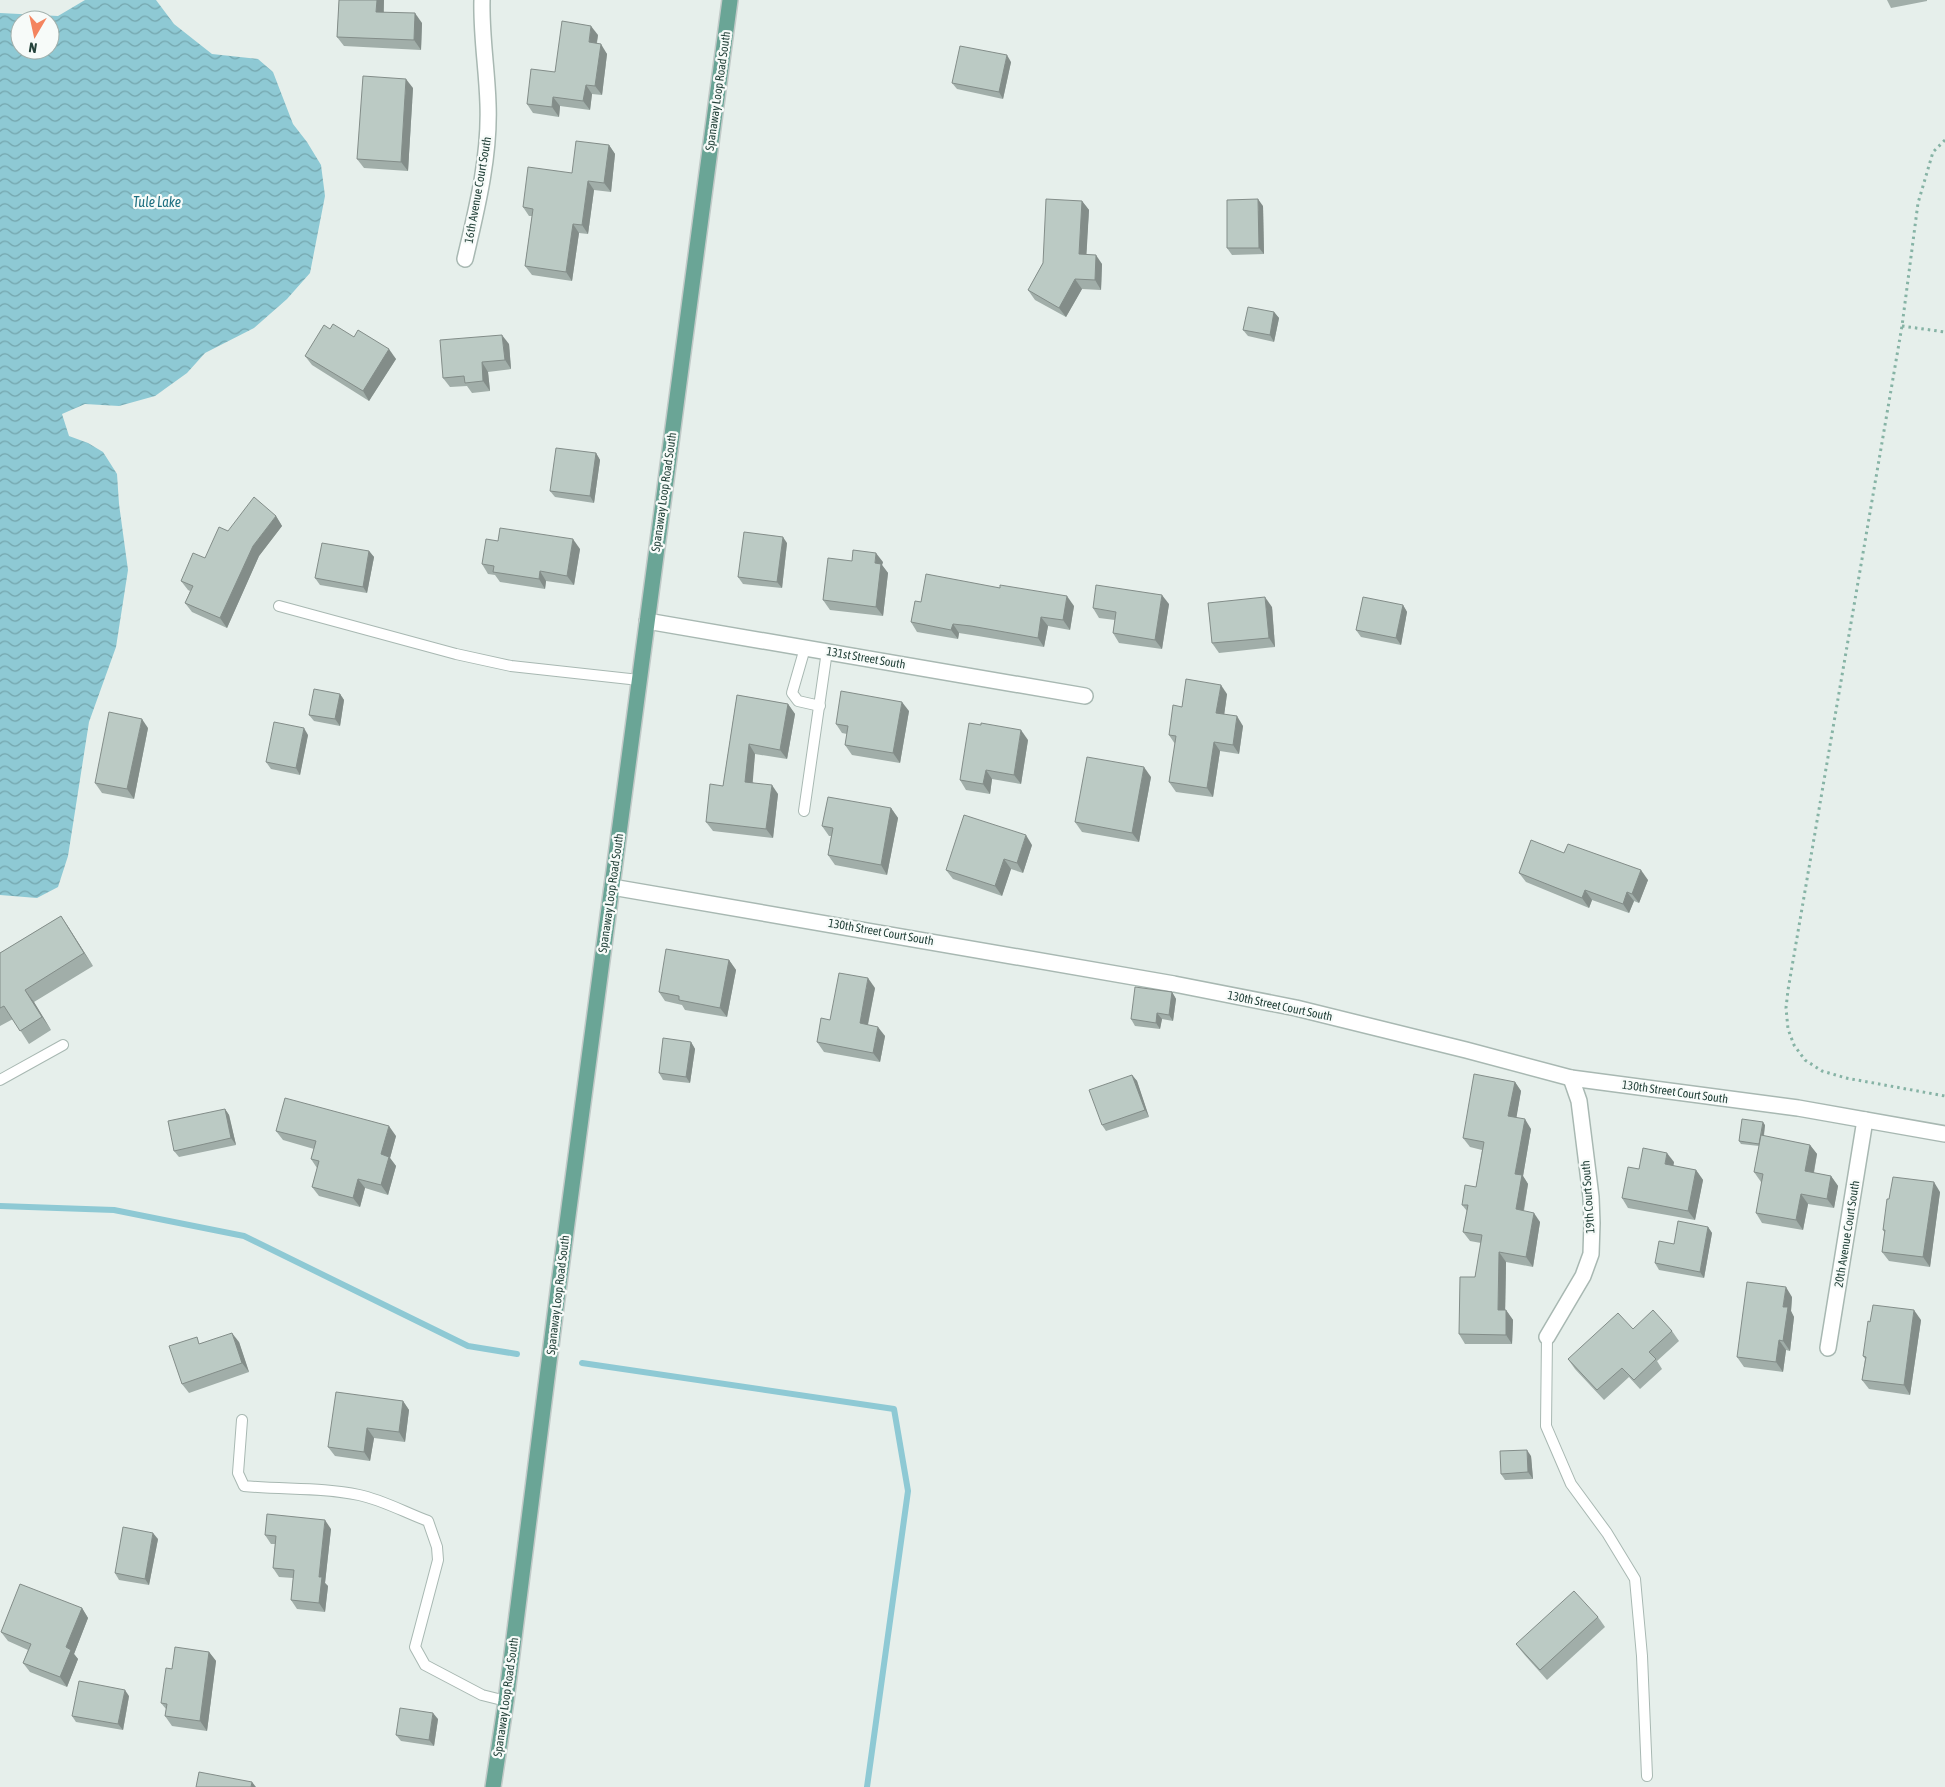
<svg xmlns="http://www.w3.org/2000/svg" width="1945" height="1787" font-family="'Asap Condensed',sans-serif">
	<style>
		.water { fill: url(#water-waves); fill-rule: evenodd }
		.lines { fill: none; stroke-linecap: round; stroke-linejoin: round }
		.stream { stroke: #8ec9d4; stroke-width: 6 }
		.lane-casing { stroke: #a8b8b2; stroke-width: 12 }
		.street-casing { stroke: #a8b8b2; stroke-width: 18 }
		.primary-casing { stroke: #c2cac8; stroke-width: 18 }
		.path { stroke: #86b3a5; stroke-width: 3; stroke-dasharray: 2.5 4; stroke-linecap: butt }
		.lane { stroke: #fff; stroke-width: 10 }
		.street { stroke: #fff; stroke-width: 15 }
		.primary { stroke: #6aa596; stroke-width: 15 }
		.wall { fill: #a1aea9 }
		.shaded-wall { fill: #838d89 }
		.building { fill: #bbcac4; stroke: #838d89 }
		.labels { text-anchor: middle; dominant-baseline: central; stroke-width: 4.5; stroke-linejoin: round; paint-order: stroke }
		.street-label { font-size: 12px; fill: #24423a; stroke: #f7fbf9 }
		.water-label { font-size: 14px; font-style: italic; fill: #1c6f80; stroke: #f7fbf9 }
	</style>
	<defs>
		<pattern id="water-waves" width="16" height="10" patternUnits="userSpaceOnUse" patternTransform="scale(1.25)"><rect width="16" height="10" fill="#8ec9d4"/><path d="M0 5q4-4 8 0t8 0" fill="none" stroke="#74a5ad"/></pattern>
	</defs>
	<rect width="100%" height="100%" fill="#e6efeb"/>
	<path class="water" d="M85,0H156L174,24L212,54L258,59L273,72L293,124L307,142L321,165L325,196L310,273L287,299L254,328L205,353L187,373L155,396L119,406L85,404L62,414L69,436L88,443L103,452L117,474L119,504L128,570L116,647L89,722L68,856L58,887L37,898L0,895V13L58,16ZM20,20H50V50H20Z"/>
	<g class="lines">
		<g class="stream">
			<polyline points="0,1206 114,1210 244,1236 468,1346 517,1354"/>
			<polyline points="582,1363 894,1409 908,1491 867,1787"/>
		</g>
		<g class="lane-casing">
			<g id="lane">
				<polyline points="279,606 456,654 511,666 639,680"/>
				<polyline points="805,648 792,693 798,701 820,706"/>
				<polyline points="804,811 827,651"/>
				<polyline points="0,1080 63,1045"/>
				<polyline points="1547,1337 1546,1426 1571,1484 1607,1533 1635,1579 1642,1656 1647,1776"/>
				<path d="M242,1420L238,1473L244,1486C283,1490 322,1487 359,1495C383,1500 406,1513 428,1521L437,1547L438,1560L415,1647L425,1665L482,1695L506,1701"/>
			</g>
		</g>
		<g class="street-casing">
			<g id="street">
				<path d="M465,259C477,208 490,156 488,104C487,69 481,35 482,0"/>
				<polyline points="647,621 1085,696"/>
				<polyline points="612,887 1174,984 1296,1008 1466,1050 1571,1078 1798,1108 1945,1134"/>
				<polyline points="1547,1337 1583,1276 1591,1254 1592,1223 1591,1197 1579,1101 1571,1078"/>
				<polyline points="1828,1348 1865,1120"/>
			</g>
		</g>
		<g class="primary-casing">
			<polyline id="primary" points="493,1787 506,1701 558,1291 730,0"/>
		</g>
		<g class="path">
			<polyline points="1945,140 1933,152 1918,203 1902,326 1788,990 1786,1008 1788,1029 1794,1045 1805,1060 1822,1071 1846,1078 1945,1096"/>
			<polyline points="1902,326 1945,332"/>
		</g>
		<use href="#lane" class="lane"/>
		<use href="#street" class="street"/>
		<use href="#primary" class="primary"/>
	</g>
	<g class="wall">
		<polygon points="339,0 384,0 384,12 422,23 421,50 344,46 337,37"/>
		<polygon points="1887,0 1927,0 1927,1 1891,8"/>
		<polygon points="598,35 597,43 607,54 602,95 592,94 590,110 560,106 559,117 533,113 527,104 555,72"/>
		<polygon points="1011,62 1003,99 957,89 952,83"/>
		<polygon points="413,88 408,171 364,168 357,159"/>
		<polygon points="609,145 615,154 611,192 594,190 588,234 579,233 572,281 532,275 525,266 532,216 529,216 523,207 572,173"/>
		<polygon points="1082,201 1089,210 1086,254 1102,264 1101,290 1082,289 1066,317 1035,300 1028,290 1043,263"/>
		<polygon points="1263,206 1264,254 1232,255 1227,248"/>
		<polygon points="1274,312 1279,318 1274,342 1248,336 1243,330"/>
		<polygon points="354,337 396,359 369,401 312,365 305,356"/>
		<polygon points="509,344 511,369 488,372 490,391 472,393 467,386 450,387 443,378"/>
		<polygon points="596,453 600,460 594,503 555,497 550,491"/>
		<polygon points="276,516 282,526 259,556 227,628 192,612 185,603 190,591 188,590 181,581 205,558 228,531"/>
		<polygon points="498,541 580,549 574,585 546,581 545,589 500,582 495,575 488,574 482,564"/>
		<polygon points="787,543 782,588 743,584 738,577"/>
		<polygon points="369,551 374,557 367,593 320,585 315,578"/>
		<polygon points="852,561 883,562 882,565 888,573 883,616 830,610 823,600"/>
		<polygon points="921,602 1074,606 1070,630 1048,626 1044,647 978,636 959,633 958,639 917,632 911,622"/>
		<polygon points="1169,604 1162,649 1119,643 1113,633 1115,620 1099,618 1093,608"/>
		<polygon points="1403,605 1407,612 1401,645 1361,637 1356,630"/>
		<polygon points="1272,607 1275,647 1219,653 1212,643"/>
		<polygon points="340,694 344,700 340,726 314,721 309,715"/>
		<polygon points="1227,694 1224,715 1243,726 1239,754 1220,751 1213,797 1176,792 1169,782 1175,744 1169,735 1182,707"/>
		<polygon points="737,695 788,704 795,714 787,759 755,754 752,782 778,794 773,838 713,831 706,822 723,786"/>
		<polygon points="909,711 900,763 852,755 845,745 847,734 842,733 836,724"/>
		<polygon points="148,728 134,799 102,793 95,783"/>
		<polygon points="308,735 300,775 271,769 266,762"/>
		<polygon points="1028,740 1021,784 992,779 990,794 966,790 960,780"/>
		<polygon points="1151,777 1139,842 1082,832 1075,822"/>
		<polygon points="891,808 898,818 887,875 835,865 828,855 831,836 829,836 822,826"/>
		<polygon points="1032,845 1023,873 1011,869 1002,896 953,879 946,870"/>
		<polygon points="1564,853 1648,880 1639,903 1634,901 1629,913 1592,900 1589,908 1526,882 1519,873"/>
		<polygon points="61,916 93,966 34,1002 51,1030 29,1044 13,1019 0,1026 0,953"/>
		<polygon points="729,960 736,970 727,1017 685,1010 682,1005 665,1001 659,992"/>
		<polygon points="875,988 868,1025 885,1036 880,1062 824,1052 817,1042"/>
		<polygon points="1172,992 1176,999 1173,1021 1162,1019 1160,1029 1135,1026 1131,1019"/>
		<polygon points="691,1042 695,1049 690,1083 663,1080 659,1073"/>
		<polygon points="1132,1075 1137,1081 1149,1117 1106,1131 1102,1125"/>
		<polygon points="1515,1082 1521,1091 1516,1118 1531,1129 1523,1176 1528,1184 1524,1211 1540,1222 1533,1267 1506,1262 1505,1310 1506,1310 1513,1320 1512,1344 1465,1344 1459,1334 1475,1277 1481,1243 1470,1241 1463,1232 1467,1211 1462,1205 1476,1187 1482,1150 1470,1147 1463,1138"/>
		<polygon points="225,1109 229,1115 236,1145 179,1157 174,1151"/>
		<polygon points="1765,1125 1764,1136 1810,1145 1817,1154 1814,1173 1831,1176 1838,1186 1834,1208 1808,1204 1803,1230 1762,1223 1756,1213 1762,1182 1761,1182 1754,1172 1759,1146 1741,1144 1739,1141"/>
		<polygon points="276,1131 396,1136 390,1158 396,1166 388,1195 365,1188 360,1207 319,1196 312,1187 317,1168 311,1159 314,1149 283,1140"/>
		<polygon points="1674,1162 1673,1166 1696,1170 1703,1180 1695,1220 1628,1208 1622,1198 1639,1169"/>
		<polygon points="1940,1192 1930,1267 1889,1261 1882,1252 1885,1233 1883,1230 1889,1199"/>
		<polygon points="1708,1227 1712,1233 1704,1278 1659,1270 1655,1263 1674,1244"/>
		<polygon points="1792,1297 1791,1311 1794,1317 1790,1351 1786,1350 1783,1372 1744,1367 1737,1357"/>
		<polygon points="1921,1320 1910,1395 1869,1389 1862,1380 1865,1359 1863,1356 1870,1322"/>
		<polygon points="1633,1329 1672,1331 1679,1341 1657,1361 1662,1369 1640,1389 1629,1377 1604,1400 1575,1369 1568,1359"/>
		<polygon points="239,1342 249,1372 189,1393 182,1384 201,1343"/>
		<polygon points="403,1401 409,1410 405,1442 374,1438 370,1461 335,1456 328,1447"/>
		<polygon points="1531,1456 1533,1479 1505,1480 1501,1474"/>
		<polygon points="331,1529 325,1583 328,1586 325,1612 297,1609 291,1600 293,1578 279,1577 273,1568 275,1544 271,1544 265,1535"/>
		<polygon points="158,1539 149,1585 119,1580 115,1573"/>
		<polygon points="82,1608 88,1618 74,1654 78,1659 67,1687 30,1672 23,1663 28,1650 8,1641 1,1632"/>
		<polygon points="1598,1617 1605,1627 1547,1680 1523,1653 1516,1644"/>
		<polygon points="209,1652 216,1661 207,1731 172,1726 165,1716 166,1709 161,1703"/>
		<polygon points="129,1696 123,1730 76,1722 72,1716"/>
		<polygon points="438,1719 434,1746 401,1741 396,1735"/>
	</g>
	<g class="shaded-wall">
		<polygon points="377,0 384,0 383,21 376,12"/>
		<polygon points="415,13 422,23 421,50 414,40"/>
		<polygon points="591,26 598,35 595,52 589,42"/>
		<polygon points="601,44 607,54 602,95 595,86"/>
		<polygon points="1007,55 1011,62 1003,99 999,92"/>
		<polygon points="406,79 413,88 408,171 401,162"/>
		<polygon points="586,85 592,94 590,110 583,101"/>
		<polygon points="553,97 560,106 559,117 552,107"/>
		<polygon points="609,145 615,154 611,192 604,183"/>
		<polygon points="588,181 594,190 588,234 582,225"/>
		<polygon points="1258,199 1263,206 1264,254 1259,248"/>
		<polygon points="1082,201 1089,210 1086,263 1079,254"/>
		<polygon points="573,224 579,233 572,281 566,272"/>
		<polygon points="1096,255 1102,264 1101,290 1095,280"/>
		<polygon points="1075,279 1082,289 1066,317 1059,308"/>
		<polygon points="1274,312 1279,318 1274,342 1270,335"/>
		<polygon points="502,335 509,344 511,369 505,360"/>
		<polygon points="389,349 396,359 369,401 363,391"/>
		<polygon points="482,362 488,372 490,391 483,381"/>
		<polygon points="596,453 600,460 594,503 590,496"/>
		<polygon points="276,516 282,526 259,556 227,628 220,618 253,546"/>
		<polygon points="783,537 787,543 782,588 777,582"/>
		<polygon points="573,539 580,549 574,585 567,576"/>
		<polygon points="369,551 374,557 367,593 363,587"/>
		<polygon points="876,553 883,562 882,565 888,573 883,616 876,607 875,563"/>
		<polygon points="540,571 546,581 545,589 539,579"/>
		<polygon points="1162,595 1169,604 1162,649 1155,640"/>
		<polygon points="1067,596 1074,606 1070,630 1063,620"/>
		<polygon points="1265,597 1272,607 1275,647 1269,638"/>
		<polygon points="1403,605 1407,612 1401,645 1396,638"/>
		<polygon points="1041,617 1048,626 1044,647 1038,638"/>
		<polygon points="953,624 959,633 958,639 951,630"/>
		<polygon points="1221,685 1227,694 1223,723 1216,713"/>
		<polygon points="340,694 344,700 340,726 335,719"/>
		<polygon points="902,702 909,711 900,763 893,753"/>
		<polygon points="788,704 795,714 787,759 780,750"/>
		<polygon points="1237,716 1243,726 1239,754 1233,745"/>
		<polygon points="142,719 148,728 134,799 127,789"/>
		<polygon points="304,728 308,735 300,775 296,768"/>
		<polygon points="1021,730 1028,740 1021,784 1014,775"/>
		<polygon points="1214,742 1220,751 1213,797 1207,788"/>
		<polygon points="749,744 755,754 752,791 745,782"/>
		<polygon points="1144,767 1151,777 1139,842 1132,833"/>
		<polygon points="986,770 992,779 990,794 983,784"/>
		<polygon points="772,785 778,794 773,838 766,829"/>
		<polygon points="891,808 898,818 887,875 881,865"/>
		<polygon points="1026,835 1032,845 1023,873 1017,863"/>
		<polygon points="1004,859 1011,869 1002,896 995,886"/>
		<polygon points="1641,870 1648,880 1639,903 1632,894"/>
		<polygon points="1585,890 1592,900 1589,908 1582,898"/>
		<polygon points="1627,892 1634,901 1629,913 1623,904"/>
		<polygon points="61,916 69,928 93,966 84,953"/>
		<polygon points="729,960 736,970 727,1017 720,1008"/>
		<polygon points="868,978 875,988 866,1033 860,1023"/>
		<polygon points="25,990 34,1002 51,1030 42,1017"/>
		<polygon points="1172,992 1176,999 1173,1021 1169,1015"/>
		<polygon points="1157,1013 1162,1019 1160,1029 1156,1023"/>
		<polygon points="878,1027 885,1036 880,1062 873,1053"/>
		<polygon points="691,1042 695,1049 690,1083 686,1077"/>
		<polygon points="1132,1075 1137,1081 1149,1117 1145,1110"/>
		<polygon points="1515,1082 1521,1091 1515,1126 1508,1116"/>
		<polygon points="225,1109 229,1115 236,1145 231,1138"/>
		<polygon points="1525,1119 1531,1129 1523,1176 1528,1184 1522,1219 1516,1209 1515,1174"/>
		<polygon points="1763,1122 1765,1125 1762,1147 1760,1144"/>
		<polygon points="389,1126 396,1136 390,1158 396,1166 388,1195 381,1185 381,1154"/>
		<polygon points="1810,1145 1817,1154 1812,1181 1805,1171"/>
		<polygon points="1667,1153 1674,1162 1672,1174 1665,1164"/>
		<polygon points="1696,1170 1703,1180 1695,1220 1688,1211"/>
		<polygon points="1831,1176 1838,1186 1834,1208 1827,1199"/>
		<polygon points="358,1179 365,1188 360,1207 353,1198"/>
		<polygon points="1934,1182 1940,1192 1930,1267 1923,1257"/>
		<polygon points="1801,1194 1808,1204 1803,1230 1796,1220"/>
		<polygon points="1534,1213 1540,1222 1533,1267 1526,1257"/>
		<polygon points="1708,1227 1712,1233 1704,1278 1700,1272"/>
		<polygon points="1499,1252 1506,1262 1505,1319 1498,1310"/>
		<polygon points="1786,1287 1792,1297 1791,1311 1794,1317 1790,1351 1783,1341 1783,1307"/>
		<polygon points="1506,1310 1513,1320 1512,1344 1506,1335"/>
		<polygon points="1914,1310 1921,1320 1910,1395 1904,1385"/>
		<polygon points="232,1333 239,1342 249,1372 242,1363"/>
		<polygon points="1779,1340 1786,1350 1783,1372 1776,1362"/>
		<polygon points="403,1401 409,1410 405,1442 399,1432"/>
		<polygon points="367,1428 374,1438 370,1461 364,1452"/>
		<polygon points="1527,1450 1531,1456 1533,1479 1528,1472"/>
		<polygon points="325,1520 331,1529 325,1583 328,1586 325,1612 319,1603 319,1577"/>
		<polygon points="153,1533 158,1539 149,1585 145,1579"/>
		<polygon points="82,1608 88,1618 74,1654 78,1659 67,1687 60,1677 66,1647"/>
		<polygon points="209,1652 216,1661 207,1731 200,1721"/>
		<polygon points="125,1690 129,1696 123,1730 118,1724"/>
		<polygon points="433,1713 438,1719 434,1746 429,1740"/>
		<polygon points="252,1782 256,1787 251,1787"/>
	</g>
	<g class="building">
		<polygon points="339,0 377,0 376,12 415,13 414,40 337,37"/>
		<polygon points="562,21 591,26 589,42 601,44 595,86 586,85 583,101 553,97 552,107 527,104 531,69 555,72"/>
		<polygon points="960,46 1007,55 999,92 952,83"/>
		<polygon points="363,76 406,79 401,162 357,159"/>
		<polygon points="576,141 609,145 604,183 588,181 582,225 573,224 566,272 525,266 533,209 523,207 528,167 572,173"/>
		<polygon points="1046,199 1082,201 1079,254 1096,255 1095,280 1075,279 1059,308 1028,290 1043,263"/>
		<polygon points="1258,199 1259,248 1227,248 1227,200"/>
		<polygon points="1248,307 1274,312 1270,335 1243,330"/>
		<polygon points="333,324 354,337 358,330 389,349 363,391 305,356 324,325 330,329"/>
		<polygon points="502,335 505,360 482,362 483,381 465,383 464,376 443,378 440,340"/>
		<polygon points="556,448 596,453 590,496 550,491"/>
		<polygon points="254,497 276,516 253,546 220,618 185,603 193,586 181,581 193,553 205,558 219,527 228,531"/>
		<polygon points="500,528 573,539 567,576 540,571 539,579 493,572 494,566 482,564 486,539 498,541"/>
		<polygon points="744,532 783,537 777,582 738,577"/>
		<polygon points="322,543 369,551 363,587 315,578"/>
		<polygon points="853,550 876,553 875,563 881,564 876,607 823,600 828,558 852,561"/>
		<polygon points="926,574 1000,588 1000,585 1067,596 1063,620 1041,617 1038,638 971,626 953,624 951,630 911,622 915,601 921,602"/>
		<polygon points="1096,585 1162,595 1155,640 1113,633 1116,612 1093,608"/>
		<polygon points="1265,597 1269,638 1212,643 1208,603"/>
		<polygon points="1363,597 1403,605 1396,638 1356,630"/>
		<polygon points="1186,679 1221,685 1216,713 1237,716 1233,745 1214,742 1207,788 1169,782 1176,736 1169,735 1173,705 1182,707"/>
		<polygon points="314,689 340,694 335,719 309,715"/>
		<polygon points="841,691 902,702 893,753 845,745 848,726 836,724"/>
		<polygon points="737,695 788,704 780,750 749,744 745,782 772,785 766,829 706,822 710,784 723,786"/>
		<polygon points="109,712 142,719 127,789 95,783"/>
		<polygon points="274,722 304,728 296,768 266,762"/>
		<polygon points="969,723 981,725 981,723 1021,730 1014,775 986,770 983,784 960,780"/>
		<polygon points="1087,757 1144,767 1132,833 1075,822"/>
		<polygon points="828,797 891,808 881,865 828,855 833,828 822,826"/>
		<polygon points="964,815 1026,835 1017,863 1004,859 995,886 946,870"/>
		<polygon points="1531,840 1564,853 1568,844 1641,870 1632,894 1627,892 1623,904 1585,890 1582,898 1519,873"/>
		<polygon points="61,916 84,953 25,990 42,1017 20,1031 4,1006 0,1008 0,953"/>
		<polygon points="666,949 729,960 720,1008 679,1000 679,996 659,992"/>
		<polygon points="839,973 868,978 860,1023 878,1027 873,1053 817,1042 821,1018 830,1020"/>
		<polygon points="1135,987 1172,992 1169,1015 1157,1013 1156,1023 1131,1019"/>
		<polygon points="663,1038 691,1042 686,1077 659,1073"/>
		<polygon points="1474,1074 1515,1082 1508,1116 1525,1119 1515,1174 1522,1175 1516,1209 1534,1213 1526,1257 1499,1252 1498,1310 1506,1310 1506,1335 1459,1334 1460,1277 1475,1277 1482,1235 1463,1232 1468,1205 1462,1205 1465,1185 1476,1187 1484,1142 1463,1138"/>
		<polygon points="1132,1075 1145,1110 1102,1125 1089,1090"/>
		<polygon points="285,1098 389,1126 381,1154 389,1157 381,1185 358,1179 353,1198 312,1187 319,1161 311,1159 316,1141 276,1131"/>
		<polygon points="225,1109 231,1138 174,1151 168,1121"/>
		<polygon points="1742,1119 1763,1122 1759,1144 1739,1141"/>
		<polygon points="1761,1135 1810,1145 1805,1171 1831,1176 1827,1199 1801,1194 1796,1220 1756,1213 1763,1174 1754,1172"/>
		<polygon points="1643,1148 1667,1153 1665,1164 1696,1170 1688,1211 1622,1198 1628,1167 1639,1169"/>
		<polygon points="1893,1177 1934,1182 1923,1257 1882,1252 1885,1230 1883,1230 1887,1199 1889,1199"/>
		<polygon points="1678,1221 1708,1227 1700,1272 1655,1263 1659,1241 1674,1244"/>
		<polygon points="1747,1282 1786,1287 1783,1307 1788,1307 1783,1341 1779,1340 1776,1362 1737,1357"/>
		<polygon points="1873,1305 1914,1310 1904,1385 1862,1380 1866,1357 1863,1356 1868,1321 1870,1322"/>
		<polygon points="1653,1310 1672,1331 1649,1352 1656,1359 1634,1380 1622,1368 1597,1390 1568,1359 1618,1313 1633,1329"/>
		<polygon points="232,1333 242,1363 182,1384 169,1346 197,1337 199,1344"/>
		<polygon points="336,1392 403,1401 399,1432 367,1428 364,1452 328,1447"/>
		<polygon points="1527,1450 1528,1472 1501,1474 1500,1451"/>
		<polygon points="267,1514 325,1520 319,1577 322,1577 319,1603 291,1600 294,1570 273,1568 276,1536 265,1535"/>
		<polygon points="123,1527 153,1533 145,1579 115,1573"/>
		<polygon points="20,1584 82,1608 66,1647 71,1650 60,1677 23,1663 31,1644 1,1632"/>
		<polygon points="1574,1591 1598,1617 1540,1670 1516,1644"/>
		<polygon points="175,1647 209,1652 200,1721 165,1716 167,1704 161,1703 166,1668 172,1669"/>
		<polygon points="79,1681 125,1690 118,1724 72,1716"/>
		<polygon points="400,1708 433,1713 429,1740 396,1735"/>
		<polygon points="199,1772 252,1782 251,1787 196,1787"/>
	</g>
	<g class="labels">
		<g class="street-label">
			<text transform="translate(718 91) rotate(-82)">Spanaway Loop Road South</text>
			<text transform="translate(478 190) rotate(-80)">16th Avenue Court South</text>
			<text transform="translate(664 492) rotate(-82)">Spanaway Loop Road South</text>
			<text transform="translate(866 658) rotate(10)">131st Street South</text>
			<text transform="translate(611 893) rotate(-82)">Spanaway Loop Road South</text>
			<text transform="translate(881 932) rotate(10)">130th Street Court South</text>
			<text transform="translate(1280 1006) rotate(12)">130th Street Court South</text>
			<text transform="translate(1675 1092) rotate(8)">130th Street Court South</text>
			<text transform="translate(1588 1197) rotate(-94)">19th Court South</text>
			<text transform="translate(1847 1234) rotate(-81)">20th Avenue Court South</text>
			<text transform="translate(558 1295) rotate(-83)">Spanaway Loop Road South</text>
			<text transform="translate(506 1697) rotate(-82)">Spanaway Loop Road South</text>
		</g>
		<g class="water-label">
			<text x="157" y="202">Tule Lake</text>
		</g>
	</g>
	<g transform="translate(35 35) rotate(189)"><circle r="24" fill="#f7fbf9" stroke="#a3b1ad"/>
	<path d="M0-4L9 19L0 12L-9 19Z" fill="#f4845f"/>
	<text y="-8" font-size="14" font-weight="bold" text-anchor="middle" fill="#24423a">N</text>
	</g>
</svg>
